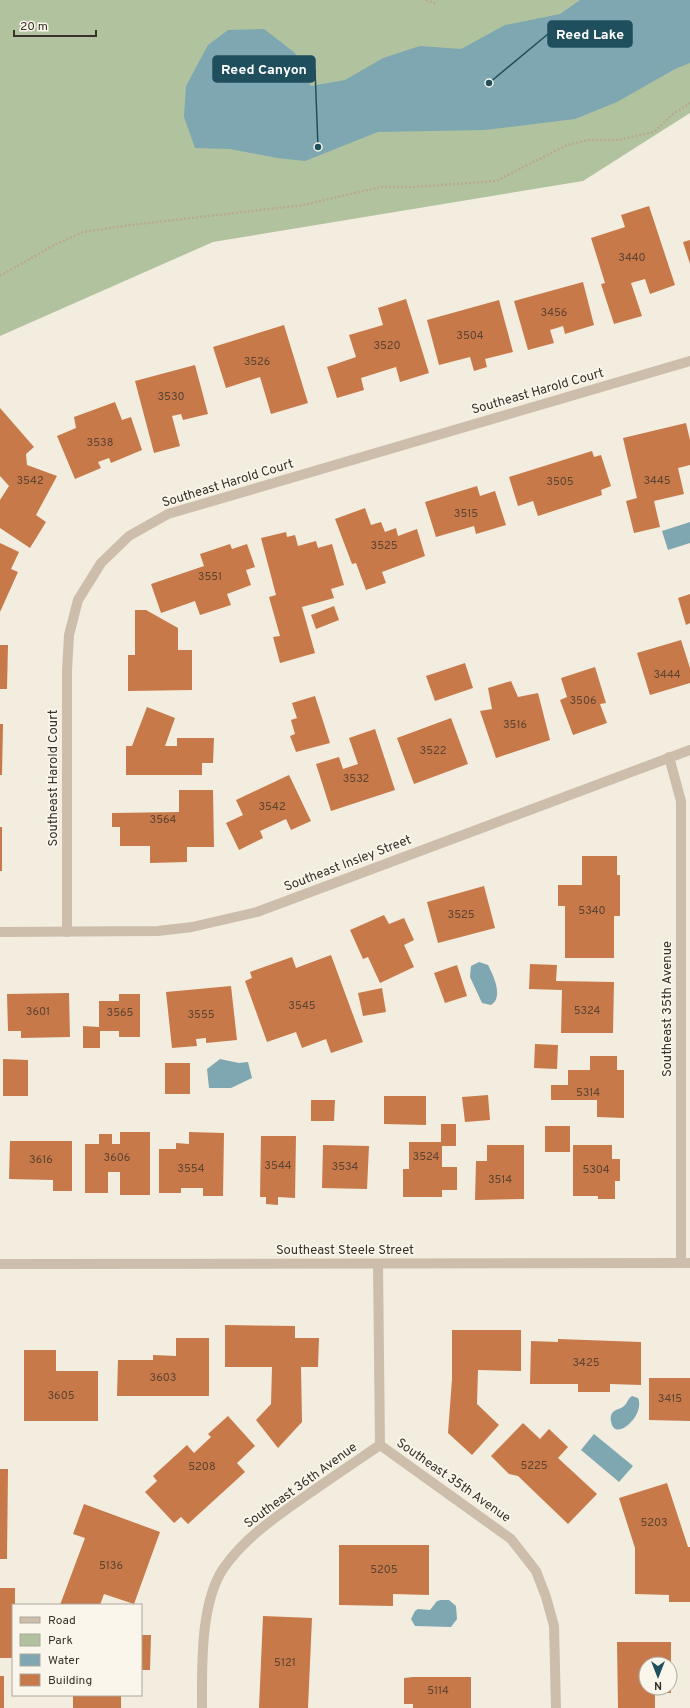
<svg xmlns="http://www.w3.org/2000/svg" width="690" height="1708" font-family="Overpass,sans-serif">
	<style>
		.green { fill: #b1c39e }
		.water { fill: #7ea7b1 }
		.building { fill: #c77949 }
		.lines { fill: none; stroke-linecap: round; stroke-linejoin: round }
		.path { stroke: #b8a995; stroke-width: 2.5; stroke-dasharray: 2 2; stroke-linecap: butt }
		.minor { stroke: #ccbeaa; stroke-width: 10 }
		.labels { text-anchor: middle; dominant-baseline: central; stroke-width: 3.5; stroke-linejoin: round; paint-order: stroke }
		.number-label { font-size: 11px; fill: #5c4332 }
		.street-label { font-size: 13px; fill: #39312a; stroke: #faf6ec }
		.leader { fill: none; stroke: #1f4f5c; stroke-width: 1.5 }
		.callout-dot { fill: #1f4f5c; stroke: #faf6ec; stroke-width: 1.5 }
		.callout { fill: #1f4f5c; stroke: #1f4f5c; stroke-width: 1.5 }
		.callout-label { font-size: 14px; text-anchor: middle; font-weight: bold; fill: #fff }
	</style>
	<rect width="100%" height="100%" fill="#f3eddf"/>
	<polygon class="green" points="0,0 690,0 690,113 583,181 213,242 0,336"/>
	<g class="water">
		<polygon points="580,0 690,0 690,63 675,69 617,102 575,119 485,130 378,132 305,161 277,158 230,149 195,148 184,117 186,86 201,58 208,45 228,30 264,29 295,53 300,70 311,86 345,80 383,58 420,46 461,49 505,25 560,14"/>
		<polygon points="690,522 690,543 668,550 662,531"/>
		<path d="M479,962L488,965C493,975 504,997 491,1005L482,1003L470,977L471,966Z"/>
		<polygon points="220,1059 239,1063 248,1062 252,1078 231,1088 209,1088 207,1069"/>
		<path d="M632,1396L638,1398C646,1415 614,1444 611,1421C610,1418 611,1414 613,1412C616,1409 621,1409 624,1406C628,1403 627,1399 632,1396Z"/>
		<polygon points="594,1434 633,1466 619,1482 581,1450"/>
		<polygon points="441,1600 449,1600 456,1606 457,1619 451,1627 415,1626 411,1619 415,1611 418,1609 430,1610 437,1601"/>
	</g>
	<g class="building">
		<polygon points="649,206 675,285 650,294 645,279 631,283 642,316 614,324 601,284 605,283 591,238 625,227 621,215"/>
		<polygon points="690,240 690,264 683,242"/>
		<polygon points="583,282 594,325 565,334 563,326 550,330 554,343 528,350 514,301"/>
		<polygon points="406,299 429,373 400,382 396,367 361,378 364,390 337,398 327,367 356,357 349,335 383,325 378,308"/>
		<polygon points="499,300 513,352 485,359 487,367 474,371 470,357 439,365 427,320"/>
		<polygon points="284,325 308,403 271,414 260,377 226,388 213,347"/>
		<polygon points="195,365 208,414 183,420 181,414 172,416 180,446 154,453 135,381"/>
		<polygon points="115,402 122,420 131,417 142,450 111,463 109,458 98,462 101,468 75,479 57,436 76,428 74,417"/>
		<polygon points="0,408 34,447 26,454 27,465 57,476 36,515 46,522 30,548 0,528 0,500 9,486 0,476"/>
		<polygon points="686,423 690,440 690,465 678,468 684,494 654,501 660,527 634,533 626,501 637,498 623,438"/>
		<polygon points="592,451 594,457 601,455 611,486 601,490 602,495 538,516 533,501 518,506 509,477"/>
		<polygon points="477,486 480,496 495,491 506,525 476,534 474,526 436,537 425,502"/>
		<polygon points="365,508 371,525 381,522 385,532 396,528 398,536 417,529 425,556 382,572 386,583 366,590 356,563 352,564 335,519"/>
		<polygon points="286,532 287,537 295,535 298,546 316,541 318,548 332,544 344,585 331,589 334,598 302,607 315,653 280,663 273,637 280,636 269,597 276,595 261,538"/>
		<polygon points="0,543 19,552 11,569 18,572 0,612"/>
		<polygon points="230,544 232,549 247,544 255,567 246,570 251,585 227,594 231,605 200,615 195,601 161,613 151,584 204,566 200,554"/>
		<polygon points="690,594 690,623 686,625 678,598"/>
		<polygon points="334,606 339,620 316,629 311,615"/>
		<polygon points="135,610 146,610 178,628 178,650 192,650 192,690 128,691 128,655 135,655"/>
		<polygon points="681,640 690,668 690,683 650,695 637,653"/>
		<polygon points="0,645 8,645 7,689 0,689"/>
		<polygon points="465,663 473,688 435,701 426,676"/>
		<polygon points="595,667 606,703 600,704 607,723 573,735 560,700 567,697 561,678"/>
		<polygon points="511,681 518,697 538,693 550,740 496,758 480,711 492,709 488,688"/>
		<polygon points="315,696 330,743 296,752 290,736 295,734 291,720 297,718 292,703"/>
		<polygon points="147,707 175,718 165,746 177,746 177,738 214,738 213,763 202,763 202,775 126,775 126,746 132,746"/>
		<polygon points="451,718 468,764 414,784 397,738"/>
		<polygon points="0,724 3,724 2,775 0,775"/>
		<polygon points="375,729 395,790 331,811 316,764 339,757 343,769 358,764 349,738"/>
		<polygon points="289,775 311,821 291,830 286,819 260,831 263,838 239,850 226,823 243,815 236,800"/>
		<polygon points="179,790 213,790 214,847 187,847 187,862 150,863 150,846 120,846 120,827 112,827 112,813 179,812"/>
		<rect x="0" y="827" width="2" height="44"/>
		<polygon points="582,856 617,856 617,875 620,875 620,916 614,916 614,958 565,958 565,906 558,906 558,885 582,885"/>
		<polygon points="484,886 495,928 438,943 427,902"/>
		<polygon points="384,915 389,924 404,918 414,940 404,945 414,967 380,983 368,957 363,959 350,930"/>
		<polygon points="331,955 363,1042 331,1053 326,1039 302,1048 296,1032 267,1042 245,981 252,978 250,972 292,957 296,968"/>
		<polygon points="530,964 557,965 556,981 614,982 613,1033 561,1033 562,990 529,989"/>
		<polygon points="457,965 467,996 445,1003 434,973"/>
		<polygon points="231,986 237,1040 206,1043 206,1038 196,1039 197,1046 172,1048 166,992"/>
		<polygon points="382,988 386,1012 363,1016 358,993"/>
		<polygon points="69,993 70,1037 21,1038 21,1031 8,1031 7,994"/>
		<polygon points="119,994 140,994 140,1037 119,1037 119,1031 100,1031 100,1048 83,1048 83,1026 99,1027 99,1001 119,1001"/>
		<polygon points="535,1044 558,1045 557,1069 534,1068"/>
		<polygon points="590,1056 617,1056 617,1070 624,1070 624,1118 597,1117 597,1100 551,1100 551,1085 568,1085 568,1070 590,1070"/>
		<polygon points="3,1059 28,1060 28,1096 3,1096"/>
		<rect x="165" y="1063" width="25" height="31"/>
		<polygon points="488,1095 490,1120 465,1122 462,1097"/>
		<polygon points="384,1096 426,1096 426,1125 384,1124"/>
		<polygon points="311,1100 335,1100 334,1121 311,1121"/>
		<polygon points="441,1124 456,1124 456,1146 442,1146 442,1167 457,1167 457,1190 442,1190 442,1197 403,1197 403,1169 409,1169 409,1142 441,1142"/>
		<rect x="545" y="1126" width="25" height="26"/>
		<polygon points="120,1132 150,1132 150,1195 120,1195 120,1172 108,1172 108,1193 85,1193 85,1144 99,1144 99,1134 112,1134 112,1144 120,1144"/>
		<polygon points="189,1132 224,1133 223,1196 203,1196 203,1188 181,1188 181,1193 159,1193 159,1149 176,1149 176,1143 189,1144"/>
		<polygon points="261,1136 296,1136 295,1198 278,1197 278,1205 266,1204 266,1197 260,1197"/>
		<polygon points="10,1141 72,1141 72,1191 53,1191 53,1180 9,1179"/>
		<polygon points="323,1145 369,1146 367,1189 322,1188"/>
		<polygon points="487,1145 524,1145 524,1199 475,1200 476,1161 487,1161"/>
		<polygon points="573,1145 612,1145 612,1159 620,1159 620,1181 615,1181 615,1199 598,1199 598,1196 573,1196"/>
		<polygon points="225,1325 295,1326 295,1338 319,1338 318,1367 301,1367 302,1422 278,1448 256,1420 271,1404 272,1367 225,1367"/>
		<polygon points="452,1330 521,1330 521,1371 478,1370 477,1404 499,1425 472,1455 448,1433 452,1379"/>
		<polygon points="176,1338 209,1338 209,1396 117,1396 118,1360 153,1360 153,1355 176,1356"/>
		<polygon points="558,1339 641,1342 641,1385 610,1384 610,1392 578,1392 578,1384 530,1384 531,1341 558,1342"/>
		<polygon points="24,1350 56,1350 56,1371 98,1371 98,1421 24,1421"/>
		<polygon points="649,1378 690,1378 690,1421 649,1420"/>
		<polygon points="228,1416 255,1446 237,1463 245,1472 188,1524 181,1517 174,1523 145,1492 157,1481 153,1476 187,1445 194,1453 211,1437 208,1434"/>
		<polygon points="523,1423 540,1439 549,1429 568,1447 558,1458 597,1494 568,1524 518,1476 509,1474 491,1456"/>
		<polygon points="0,1469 8,1469 7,1559 0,1559"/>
		<polygon points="667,1483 688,1547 690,1547 690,1602 669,1602 669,1595 635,1594 635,1548 619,1498"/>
		<polygon points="84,1504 160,1532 134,1604 104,1594 100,1605 60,1605 85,1538 73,1534"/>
		<polygon points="339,1545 429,1545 429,1595 393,1594 393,1606 339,1605"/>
		<polygon points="0,1588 15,1588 15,1605 13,1605 13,1658 0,1658"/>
		<polygon points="263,1616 312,1618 308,1708 259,1708"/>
		<polygon points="141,1635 151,1635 150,1670 141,1670"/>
		<polygon points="617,1642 671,1642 671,1664 646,1664 646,1688 671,1688 671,1693 655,1693 655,1708 618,1708"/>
		<rect x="0" y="1676" width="4" height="32"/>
		<polygon points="413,1677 471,1677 471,1708 413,1708 413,1704 404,1704 404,1678"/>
		<rect x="73" y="1695" width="48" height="13"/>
	</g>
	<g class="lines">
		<g class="path">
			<polyline points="426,0 436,4"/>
			<polyline points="0,276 54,245 83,232 131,225 303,205 381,187 415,187 496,181 565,146 588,140 618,140 654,132 673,114 690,103"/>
		</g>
		<g class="minor">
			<polyline points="669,757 681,801 681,1263"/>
			<polyline points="0,932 158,931 192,927 257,912 690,750"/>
			<polyline points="67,932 67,671 69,635 78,600 101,563 129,536 168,514 690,361"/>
			<polyline points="0,1264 690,1263"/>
			<polyline points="378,1264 380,1445 511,1539 536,1571 546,1597 554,1626 556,1708"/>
			<path d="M202,1708C202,1667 200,1604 223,1569C244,1538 277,1516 307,1495C331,1478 355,1462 380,1445"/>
		</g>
	</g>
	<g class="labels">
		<g class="number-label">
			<text x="632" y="258">3440</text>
			<text x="554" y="313">3456</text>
			<text x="470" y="336">3504</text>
			<text x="387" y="346">3520</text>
			<text x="257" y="362">3526</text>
			<text x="171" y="397">3530</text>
			<text x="100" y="443">3538</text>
			<text x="30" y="481">3542</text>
			<text x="657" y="481">3445</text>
			<text x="560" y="482">3505</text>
			<text x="466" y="514">3515</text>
			<text x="384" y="546">3525</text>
			<text x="210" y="577">3551</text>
			<text x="667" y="675">3444</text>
			<text x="583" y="701">3506</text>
			<text x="515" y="725">3516</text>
			<text x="433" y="751">3522</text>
			<text x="356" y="779">3532</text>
			<text x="272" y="807">3542</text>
			<text x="163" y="820">3564</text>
			<text x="592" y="911">5340</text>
			<text x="461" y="915">3525</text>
			<text x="302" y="1006">3545</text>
			<text x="587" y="1011">5324</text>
			<text x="38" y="1012">3601</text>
			<text x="120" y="1013">3565</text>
			<text x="201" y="1015">3555</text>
			<text x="588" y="1093">5314</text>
			<text x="426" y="1157">3524</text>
			<text x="117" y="1158">3606</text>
			<text x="41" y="1160">3616</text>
			<text x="278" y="1166">3544</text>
			<text x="345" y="1167">3534</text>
			<text x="191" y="1169">3554</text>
			<text x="596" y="1170">5304</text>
			<text x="500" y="1180">3514</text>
			<text x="586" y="1363">3425</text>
			<text x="163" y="1378">3603</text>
			<text x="61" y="1396">3605</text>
			<text x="670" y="1399">3415</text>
			<text x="534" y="1466">5225</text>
			<text x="202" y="1467">5208</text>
			<text x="654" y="1523">5203</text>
			<text x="111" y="1566">5136</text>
			<text x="384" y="1570">5205</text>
			<text x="285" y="1663">5121</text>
			<text x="438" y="1691">5114</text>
		</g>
		<g class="street-label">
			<text transform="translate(538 392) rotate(-16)">Southeast Harold Court</text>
			<text transform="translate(228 484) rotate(-17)">Southeast Harold Court</text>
			<text transform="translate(54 778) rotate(-90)">Southeast Harold Court</text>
			<text transform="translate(348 864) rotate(-21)">Southeast Insley Street</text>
			<text transform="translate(668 1009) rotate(-90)">Southeast 35th Avenue</text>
			<text x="345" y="1251">Southeast Steele Street</text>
			<text transform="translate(453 1481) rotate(35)">Southeast 35th Avenue</text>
			<text transform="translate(301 1486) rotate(-36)">Southeast 36th Avenue</text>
		</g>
	</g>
	<path class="leader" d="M489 83L548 34M318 147L315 69"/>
	<g class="callout-dot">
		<circle cx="489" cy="83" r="4"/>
		<circle cx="318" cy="147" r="4"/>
	</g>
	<g class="callout">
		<rect x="548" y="21" width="84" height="26" rx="4"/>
		<rect x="213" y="56" width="102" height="26" rx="4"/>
	</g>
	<g class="callout-label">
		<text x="590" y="39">Reed Lake</text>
		<text x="264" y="74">Reed Canyon</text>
	</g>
	<rect x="12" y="1604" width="130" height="92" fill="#faf6ec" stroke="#ada79e"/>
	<rect x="20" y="1617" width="20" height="6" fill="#ccbeaa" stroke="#ada79e"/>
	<text x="48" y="1624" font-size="12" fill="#39312a">Road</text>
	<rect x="20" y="1634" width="20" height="12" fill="#b1c39e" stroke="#ada79e"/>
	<text x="48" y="1644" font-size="12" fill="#39312a">Park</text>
	<rect x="20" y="1654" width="20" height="12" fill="#7ea7b1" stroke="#ada79e"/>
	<text x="48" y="1664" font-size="12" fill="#39312a">Water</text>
	<rect x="20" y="1674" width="20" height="12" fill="#c77949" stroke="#ada79e"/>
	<text x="48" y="1684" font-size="12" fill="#39312a">Building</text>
	<g transform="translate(658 1676) rotate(180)"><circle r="19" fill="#faf6ec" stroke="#ada79e"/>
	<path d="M0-3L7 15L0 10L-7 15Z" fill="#1f4f5c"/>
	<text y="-6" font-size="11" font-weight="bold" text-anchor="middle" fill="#39312a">N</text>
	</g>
	<path d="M14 30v6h82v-6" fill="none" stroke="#39312a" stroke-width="2"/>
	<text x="20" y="30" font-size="12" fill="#39312a" stroke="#faf6ec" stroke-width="3" paint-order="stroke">20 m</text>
</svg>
